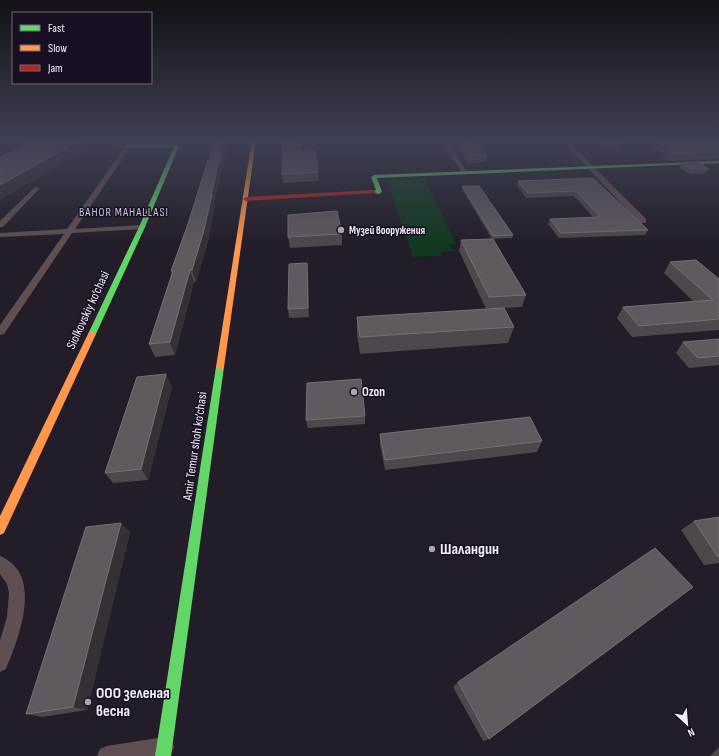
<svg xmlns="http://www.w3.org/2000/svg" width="719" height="756" font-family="'Sofia Sans Condensed',sans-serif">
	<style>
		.green { fill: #11391e }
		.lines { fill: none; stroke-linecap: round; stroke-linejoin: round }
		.street { fill: #604f51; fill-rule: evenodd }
		.fast { fill: #63d668; fill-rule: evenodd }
		.slow { fill: #ff974d; fill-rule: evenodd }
		.jam { fill: #b3261e; fill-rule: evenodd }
		.wall { fill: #4e474c }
		.shaded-wall { fill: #352f36 }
		.building { fill: #60595f; stroke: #767077 }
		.poi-dot { fill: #a9a4b0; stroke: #181022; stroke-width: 1.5 }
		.labels { text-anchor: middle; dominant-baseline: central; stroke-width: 3; stroke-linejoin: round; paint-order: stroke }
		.far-poi-label { font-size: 11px; font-weight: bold; fill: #f1ecfa; stroke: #181022; text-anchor: start }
		.far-neighbourhood-label { font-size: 12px; letter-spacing: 1px; fill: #cdc4de; stroke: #181022 }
		.street-label { font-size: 13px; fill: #f1ecfa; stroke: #181022 }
		.poi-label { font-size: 13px; font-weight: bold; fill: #f1ecfa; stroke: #181022; text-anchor: start }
		.near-poi-label { font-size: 16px; font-weight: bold; fill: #f1ecfa; stroke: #181022; text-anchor: start }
	</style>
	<rect width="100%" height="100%" fill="#221d28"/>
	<polygon class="green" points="424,178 456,244 450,244 453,251 440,252 442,256 413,257 387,180"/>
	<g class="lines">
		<g class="street">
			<polygon points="93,140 122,143 130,148 75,229 142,225 146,227 142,229 72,233 4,334 0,335 0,325 64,234 0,237 0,233 67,229 124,148 98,143"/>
			<polygon points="440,140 446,140 468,173 467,174 463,174"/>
			<polygon points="561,140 567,140 646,219 646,223 640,223"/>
			<polygon points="35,187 40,188 3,227 0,227 0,221"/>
			<path d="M0,556C44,574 19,638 6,669L0,672V640L7,617L9,593L7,584L0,574Z"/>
			<polygon points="164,737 171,740 174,747 171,754 166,756 97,756 100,749 107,746"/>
		</g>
		<g class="fast">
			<polygon points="125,145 177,145 179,146 145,227 96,334 92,337 88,334 139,227 174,147 127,147"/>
			<polygon points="719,161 719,163 377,178 382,192 379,194 370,192 376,190 371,177 374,175"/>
			<polygon points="220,364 224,367 171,756 155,756 216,367"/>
		</g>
		<g class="slow">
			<polygon points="252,140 256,140 224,367 220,370 216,367"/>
			<polygon points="92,331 96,334 4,533 0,535 0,516 88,334"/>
		</g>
		<polygon class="jam" points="373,190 376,192 375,193 246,201 243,199 246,197"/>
	</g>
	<g class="wall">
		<polygon points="154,140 212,140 155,142"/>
		<polygon points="283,140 300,140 300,150 318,172 319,181 283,183 282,174"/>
		<polygon points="400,140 415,140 415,142 401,143"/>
		<polygon points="592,140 620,140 623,142 620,149 602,149"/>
		<polygon points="645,140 719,140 719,159 668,161 663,158 665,155 644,141"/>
		<polygon points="459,142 487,155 485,162 468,163 458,148"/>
		<polygon points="681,163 709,169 706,173 689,174 679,167"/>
		<polygon points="593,178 648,230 645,235 559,238 548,224 550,219 593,217 574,196 526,198 517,185 518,181"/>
		<polygon points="462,186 513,235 512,238 493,239 526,295 522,307 486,309 459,251 461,240 492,239 462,189"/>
		<polygon points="214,203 215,205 208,241 196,282 194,282 175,355 155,357 149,344 172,274 171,271"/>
		<polygon points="342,234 342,245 290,248 288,237"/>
		<polygon points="670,262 719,279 719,330 632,337 617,318 623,307 694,302 664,273"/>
		<polygon points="308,272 309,317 289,318 288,309"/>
		<polygon points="357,317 514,327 508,343 360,354 357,334"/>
		<polygon points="719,339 719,365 689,368 676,353 683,342"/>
		<polygon points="172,386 148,480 113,483 105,473"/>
		<polygon points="365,416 365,424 308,428 306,420"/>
		<polygon points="380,434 542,441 537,452 385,470 380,445"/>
		<polygon points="719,517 719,563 704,565 681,530 694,521"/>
		<polygon points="130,532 87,710 42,717 26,714"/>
		<polygon points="458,682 489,739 483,741 453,687"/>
		<polygon points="719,747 719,756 710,756"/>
	</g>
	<g class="shaded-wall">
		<polygon points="3,140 20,140 0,150 0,141"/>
		<polygon points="81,140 88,140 91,147 0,200 0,185"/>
		<polygon points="224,140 229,140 214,203 215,205 208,241 196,282 192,270"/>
		<polygon points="307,263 308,272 309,317 308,308"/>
		<polygon points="190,270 194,282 175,355 170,342"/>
		<polygon points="166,374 172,386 148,480 141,469"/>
		<polygon points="121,523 130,532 87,710 73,707"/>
	</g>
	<g class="building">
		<polygon points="33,140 81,140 0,185 0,157"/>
		<polygon points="215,140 224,140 211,195 212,194 204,230 192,270 190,270 170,342 149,344 173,271 171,271 188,224 208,160 210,160"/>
		<polygon points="283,140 300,140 300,150 315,150 318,172 282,174"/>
		<polygon points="602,140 620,140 623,142 605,142"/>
		<polygon points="656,140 719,140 719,152 672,153 667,150 672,150"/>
		<polygon points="475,141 487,155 469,156 459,142"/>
		<polygon points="698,162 709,169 691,169 681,163"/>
		<polygon points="593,178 648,230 561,233 550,219 600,217 576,191 528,193 518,181"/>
		<polygon points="462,186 479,186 513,235 493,236"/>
		<polygon points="337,211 342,234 288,237 288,215"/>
		<polygon points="493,239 526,295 489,297 461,240"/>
		<polygon points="696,260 719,279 719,319 639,326 623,307 713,300 670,262"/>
		<polygon points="307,263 308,308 288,309 289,264"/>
		<polygon points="504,308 514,327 360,337 357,317"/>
		<polygon points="719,339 719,356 698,358 683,342"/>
		<polygon points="166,374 141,469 105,473 137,377"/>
		<polygon points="361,379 365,416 306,420 307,383"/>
		<polygon points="530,417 542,441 385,460 380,434"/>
		<polygon points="719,517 719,557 718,557 694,521"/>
		<polygon points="121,523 73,707 26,714 86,527"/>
		<polygon points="655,548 693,587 489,739 458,682"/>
	</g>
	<linearGradient id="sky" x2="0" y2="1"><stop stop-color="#131016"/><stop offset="0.57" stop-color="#3e4053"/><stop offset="1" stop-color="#3e4053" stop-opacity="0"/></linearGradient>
	<rect width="719" height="246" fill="url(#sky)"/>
	<g class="poi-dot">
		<circle cx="341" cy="230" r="4"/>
		<circle cx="354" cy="392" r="4"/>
		<circle cx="432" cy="549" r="4"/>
		<circle cx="88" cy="702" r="4"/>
	</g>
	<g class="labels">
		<g class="far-poi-label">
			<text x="349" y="230">Музей вооружения</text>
		</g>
		<g class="far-neighbourhood-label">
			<text x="124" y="212">BAHOR MAHALLASI</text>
		</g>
		<g class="street-label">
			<text transform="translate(88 310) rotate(-65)">Siolkovskiy ko‘chasi</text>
			<text transform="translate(195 446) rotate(-82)">Amir Temur shoh ko‘chasi</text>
		</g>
		<g class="poi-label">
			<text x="362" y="392">Ozon</text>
		</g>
		<g class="near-poi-label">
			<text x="440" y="549">Шаландин</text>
			<text x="96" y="693">ООО зеленая<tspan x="96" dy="18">весна</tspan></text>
		</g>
	</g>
	<rect x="12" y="12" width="140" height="72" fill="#181022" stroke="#6f6878"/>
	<rect x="20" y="25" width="20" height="6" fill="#63d668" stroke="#6f6878"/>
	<text x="48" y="32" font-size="12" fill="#f1ecfa">Fast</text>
	<rect x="20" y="45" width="20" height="6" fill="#ff974d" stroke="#6f6878"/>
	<text x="48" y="52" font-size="12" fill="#f1ecfa">Slow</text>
	<rect x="20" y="65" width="20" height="6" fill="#b3261e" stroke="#6f6878"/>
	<text x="48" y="72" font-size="12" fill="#f1ecfa">Jam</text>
	<g transform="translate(687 724) rotate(154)" stroke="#181022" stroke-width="3" paint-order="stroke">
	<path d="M0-3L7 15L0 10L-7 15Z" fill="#f1ecfa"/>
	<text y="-6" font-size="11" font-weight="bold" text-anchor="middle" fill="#f1ecfa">N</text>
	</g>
</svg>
